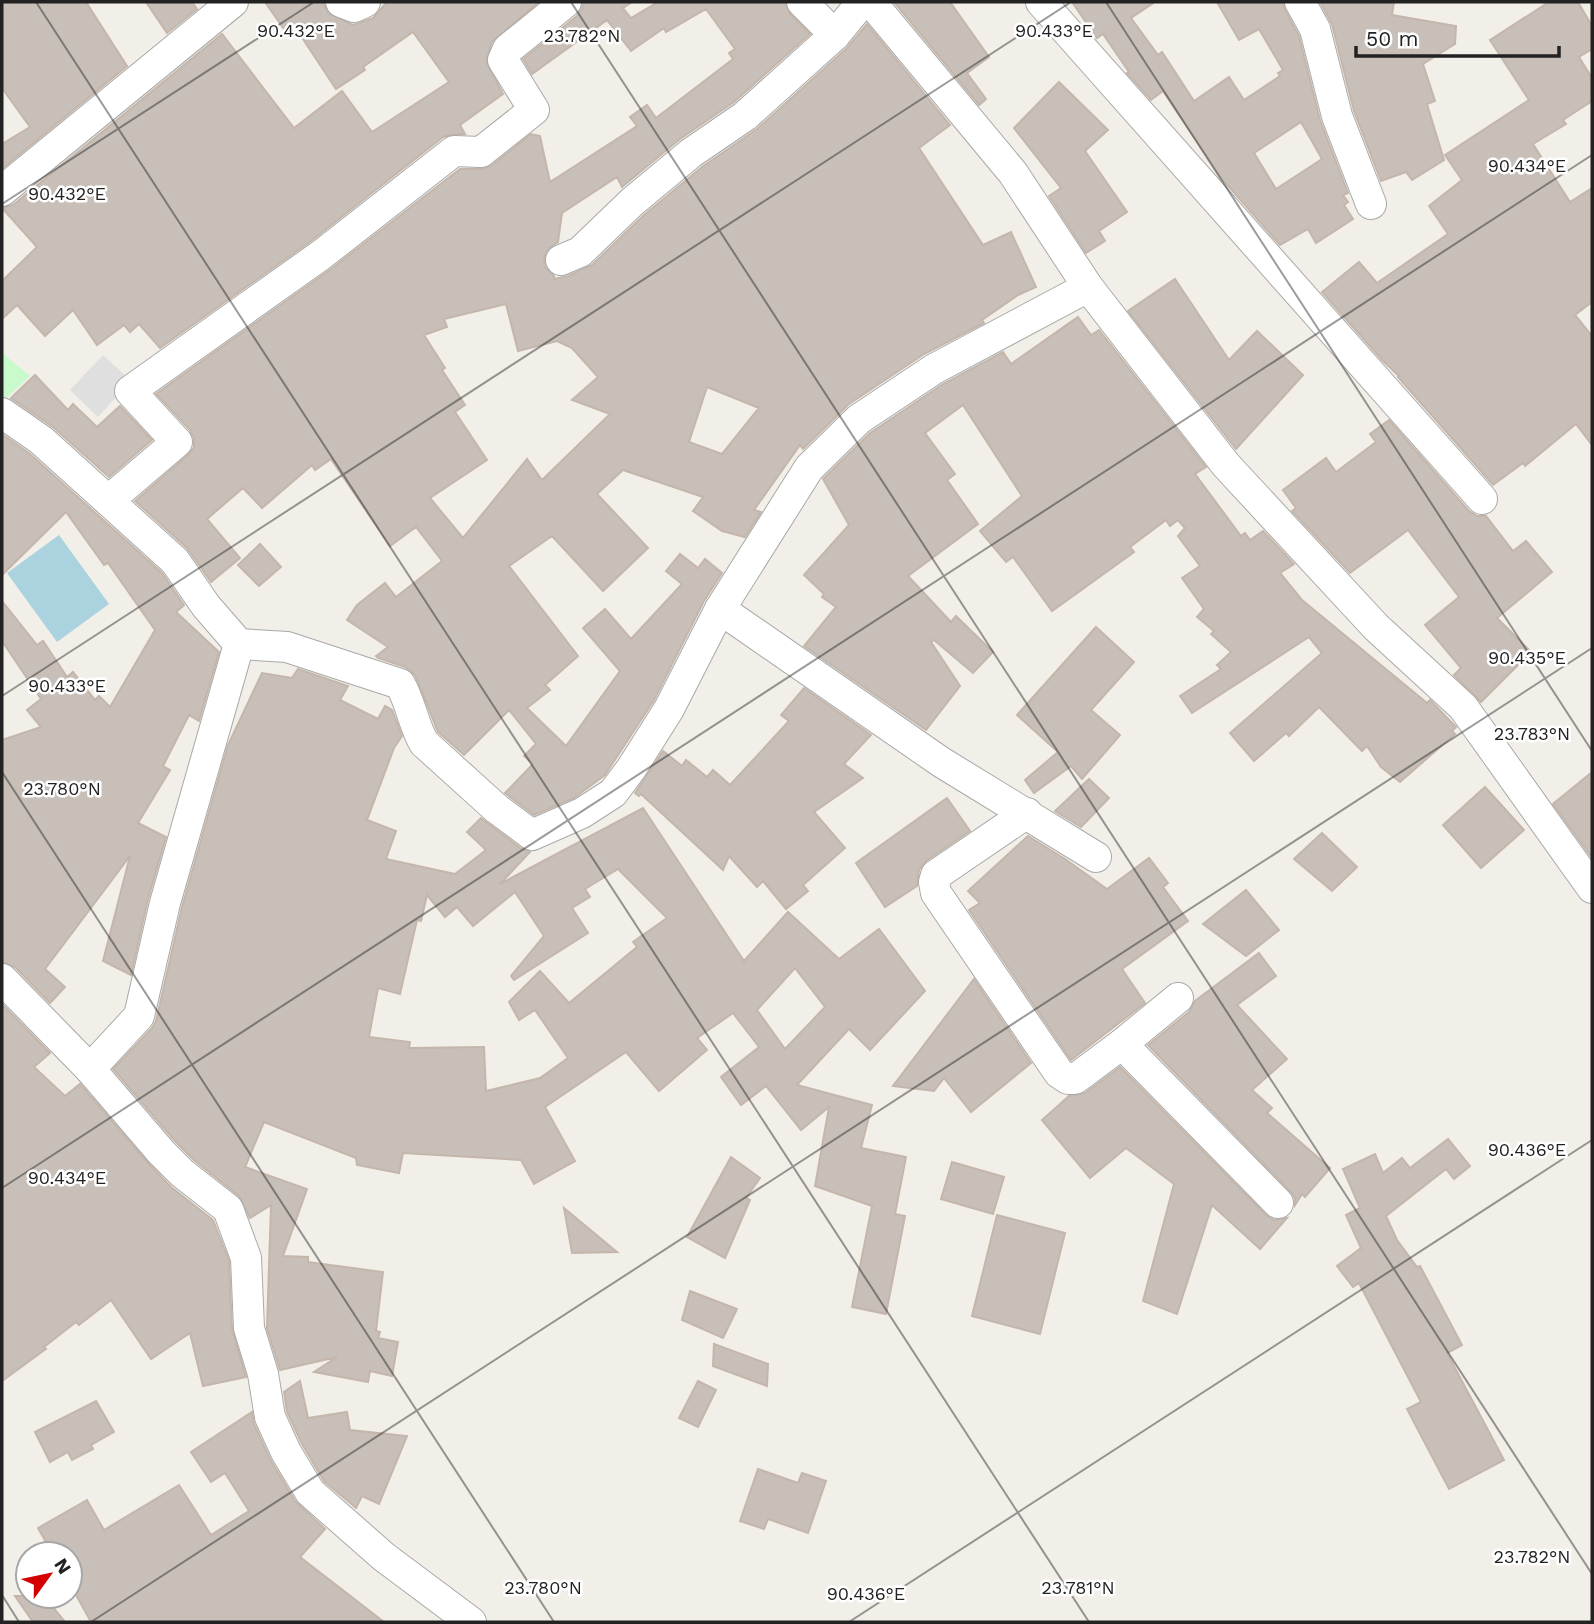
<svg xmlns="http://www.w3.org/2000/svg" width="1594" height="1624" font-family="'Work Sans',sans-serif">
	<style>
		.residential { fill: #e0dfdf }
		.park { fill: #c8facc }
		.water { fill: #aad3df }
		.building { fill: #c7bfb8; stroke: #c4b6ab; stroke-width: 2; fill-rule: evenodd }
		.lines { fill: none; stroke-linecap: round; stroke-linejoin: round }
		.minor-casing { stroke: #a9a9a9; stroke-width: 32 }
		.minor { stroke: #fff; stroke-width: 30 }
		.ticks { fill: none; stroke: #222; stroke-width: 2; stroke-opacity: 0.45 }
		.ticks-label { font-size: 18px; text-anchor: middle; fill: #222; stroke: #fff; stroke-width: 5; stroke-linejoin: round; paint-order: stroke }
	</style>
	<rect width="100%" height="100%" fill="#f2efe9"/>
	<polygon class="residential" points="103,355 131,381 98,417 70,390"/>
	<polygon class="park" points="2,353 30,376 2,402"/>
	<polygon class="water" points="59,535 109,604 57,642 7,573"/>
	<g class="building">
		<polygon points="2,2 86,2 127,66 2,169 2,144 30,127 2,88"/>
		<polygon points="146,2 192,2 197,9 167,33"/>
		<polygon points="265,2 323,2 328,13 353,25 373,18 387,2 539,2 492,42 486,62 503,94 460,125 465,134 454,134 443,137 311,241 160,348 139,324 130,332 124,325 97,345 73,310 45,336 17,305 2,319 2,281 37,247 2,208 13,205 222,34 294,128 342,91 372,132 449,82 413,32 363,67 365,70 336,89 295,27 286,32"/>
		<path d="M583,2H632L623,8L631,18L658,2H785L790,14L810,34L734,102L680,139L622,187L617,177L562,213L558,242L548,249L544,259L545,267L554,276V279L568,276L592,265L644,215L702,167L757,129L847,48L867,24L950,125L919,148L983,245L1011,232L1036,287L1018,295L982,320L984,323L924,354L849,404L803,449L800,445L754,510L761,512L745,537L722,531L693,511L703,497L623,470L597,494L648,548L603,591L552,536L509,566L578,656L545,685L550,690L527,708L566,746L620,671L583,628L605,609L631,639L682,584L666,571L680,554L698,568L705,559L722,573L704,601L654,700L605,775L574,798L534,815L505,793L533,764L524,756L536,744L509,710L464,755L438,732L415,675L405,667L378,658L376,656L388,647L347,620L357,605L385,583L396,597L442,561L416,527L390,546L331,459L315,470L312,465L262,508L243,488L207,519L240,558L211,582L187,548L135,501L188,455L194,447V438L190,430L156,394L331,269L460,169H480L491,166L531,134L540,136L550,182L637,126L630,117L647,105L656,118L733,59L729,53L735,49L706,9L666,32L664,28L631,51L607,20L532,74L523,59L577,16L582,9ZM506,304L518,351L557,341L572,348L598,377L572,400L610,414L542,480L527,459L463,538L430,498L487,460L455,412L465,405L442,370L445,368L424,335L447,327L444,319ZM707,387L759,408L722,454L689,442Z"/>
		<polygon points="894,2 950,2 989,57 967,73 986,99 979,105"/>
		<path d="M1072,2H1155L1131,18L1158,55L1162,52L1194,101L1229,77L1244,100L1280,76L1278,73L1283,70L1259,29L1239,40L1217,2H1283L1285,10L1299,36L1320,120L1348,193L1343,195L1348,202L1344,205L1353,219L1316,243L1308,229L1280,245L1222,179L1163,91L1151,100L1127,73L1129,72L1103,34L1097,38ZM1301,122L1322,159L1276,189L1254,153Z"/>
		<polygon points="1320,2 1394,2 1392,15 1456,26 1455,44 1423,64 1435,101 1427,104 1444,160 1412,180 1406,172 1381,181 1354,111 1332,24"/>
		<polygon points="1549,2 1578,2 1592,26 1592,49 1579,57 1592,78 1592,101 1563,120 1566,124 1533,144 1570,202 1592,188 1592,302 1575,315 1592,336 1592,445 1576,424 1525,466 1523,463 1493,485 1398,377 1399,376 1383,361 1322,292 1359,262 1377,283 1448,234 1429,206 1462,180 1445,155 1529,100 1490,40"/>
		<polygon points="1059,82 1108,130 1085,151 1127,212 1099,231 1105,241 1086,253 1049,196 1061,188 1014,128"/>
		<polygon points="1175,279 1229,360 1257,331 1303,375 1236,449 1128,311"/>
		<polygon points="1078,317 1091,335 1099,330 1206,467 1195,474 1241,536 1245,533 1250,540 1263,531 1294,564 1280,573 1302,600 1427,703 1430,700 1456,727 1452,731 1455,734 1400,782 1381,767 1367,746 1362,751 1319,707 1289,736 1286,733 1254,761 1230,733 1322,653 1309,637 1192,713 1180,696 1221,669 1217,665 1231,652 1211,634 1214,631 1197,617 1204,609 1182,578 1200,566 1178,536 1185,528 1178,520 1170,526 1166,520 1130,547 1134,552 1052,611 1013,557 1006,562 980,531 1022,496 963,405 925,433 955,474 947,480 978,524 908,576 951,622 956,616 993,652 973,673 934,640 931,642 960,686 926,730 804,646 836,607 822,597 824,594 804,575 849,525 823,479 870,433 943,384 1003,352 1011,364"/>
		<polygon points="35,375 68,410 73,404 97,427 120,406 152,440 109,477 53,427 11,398"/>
		<polygon points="1389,420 1469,511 1477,516 1486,516 1513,551 1526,541 1552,572 1497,618 1531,652 1481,702 1454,675 1461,668 1425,625 1459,597 1408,530 1350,573 1292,511 1296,508 1283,490 1326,458 1336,472 1376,442 1370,434"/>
		<polygon points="2,434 30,454 162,573 184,605 176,612 219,652 199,721 189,715 163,766 170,770 138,823 166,837 148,899 131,975 103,961 130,856 45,969 65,987 50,1003 15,967 2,962 2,740 41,727 27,710 41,699 2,641 2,601 37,645 43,641 67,677 73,672 95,700 99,696 110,707 155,630 108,563 104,565 66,512 2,575"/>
		<polygon points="260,544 281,567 259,586 238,565"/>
		<polygon points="1096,627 1134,662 1091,710 1120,735 1082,779 1071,766 1034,793 1025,780 1058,752 1017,715"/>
		<path d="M298,669L348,686L340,700L378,719L385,706L392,710L402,736L394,748L367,820L396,831L386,859L455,874L486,850L467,832L481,818L522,849L530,852L500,884L643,808L744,961L788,912L839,959L879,929L925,991L870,1050L849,1029L797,1085L872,1105L861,1148L906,1157L895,1214L905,1216L886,1314L852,1307L872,1206L815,1186L829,1107L801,1130L766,1086L741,1105L721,1077L759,1047L733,1013L697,1038L707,1050L659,1091L626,1052L545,1107L575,1161L534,1184L521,1160L403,1153L399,1173L357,1165L356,1158L264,1122L245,1167L307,1189L283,1256L308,1257V1262L383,1272L376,1331L380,1332L378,1338L398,1342L392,1376L370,1371L368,1382L314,1372L337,1357L280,1370L267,1328L271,1205L250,1218L239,1196L194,1160L174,1140L113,1069L152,1028L156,1021L182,907L228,745L262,673L292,678ZM618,869L667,918L633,942L637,947L569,1003L540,971L509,1002L519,1020L535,1010L568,1058L540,1078L486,1091L484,1047L409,1048L410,1042L369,1037L378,988L400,994L417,920L421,921L427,895L445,917L457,907L473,926L515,892L544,936L511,976L514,980L588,933L572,908L590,897L585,889ZM795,968L825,1007L785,1049L757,1010Z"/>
		<polygon points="804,688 871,735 844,764 863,778 814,812 845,848 803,885 808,891 786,909 763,881 757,887 729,856 723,870 641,794 639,796 635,793 663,751 682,766 686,760 707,777 713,770 730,785 789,721 781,715"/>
		<polygon points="1592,772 1592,858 1553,804"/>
		<polygon points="1089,779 1109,798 1081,827 1055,811"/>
		<polygon points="1485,787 1524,830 1481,868 1443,825"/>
		<polygon points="947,798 970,831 926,861 919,870 917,886 885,907 856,863"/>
		<polygon points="1322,833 1357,867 1332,891 1294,859"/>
		<polygon points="1028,836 1065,859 1107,889 1149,858 1168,883 1163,887 1188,921 1122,969 1145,1003 1071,1060 969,910 980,903 968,891"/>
		<polygon points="1246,890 1279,930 1246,956 1203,924"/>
		<polygon points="1259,953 1276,976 1237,1005 1287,1059 1252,1090 1272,1108 1267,1113 1330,1168 1305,1197 1302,1194 1295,1205 1295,1198 1290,1191 1148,1045 1189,1012 1195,1001"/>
		<polygon points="974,979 1031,1063 971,1112 944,1078 934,1091 893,1086"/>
		<polygon points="2,1004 50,1053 34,1067 65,1096 80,1084 149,1164 171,1187 213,1220 229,1261 232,1329 246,1377 203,1386 190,1333 151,1359 111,1300 79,1325 76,1322 44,1347 46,1349 2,1381"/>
		<polygon points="1120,1067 1266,1215 1274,1220 1287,1218 1260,1249 1212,1205 1177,1314 1143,1301 1174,1184 1126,1148 1090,1178 1042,1120 1069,1096 1085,1093"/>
		<polygon points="1448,1139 1470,1166 1454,1179 1446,1169 1386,1216 1397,1240 1417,1267 1420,1266 1462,1345 1447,1353 1504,1460 1449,1489 1407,1409 1421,1402 1359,1283 1353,1287 1337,1266 1361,1248 1346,1215 1360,1208 1343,1169 1375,1154 1383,1173 1402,1158 1410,1168"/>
		<polygon points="731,1157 760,1178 746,1198 750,1200 725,1258 687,1237"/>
		<polygon points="952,1162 1004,1177 993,1214 941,1199"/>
		<polygon points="564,1208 617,1252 572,1253"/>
		<polygon points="997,1215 1065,1233 1040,1334 972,1316"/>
		<polygon points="690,1291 737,1309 723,1338 682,1320"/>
		<polygon points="714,1344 768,1364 767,1386 713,1366"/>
		<polygon points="300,1381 308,1418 347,1412 350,1430 407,1436 379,1504 362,1496 356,1508 324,1481 302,1444 287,1412 284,1392"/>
		<polygon points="698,1381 716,1390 698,1427 679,1418"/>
		<polygon points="96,1401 114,1432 91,1445 93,1449 72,1460 68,1452 50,1462 35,1432"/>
		<polygon points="252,1412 254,1424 270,1459 295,1501 325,1529 300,1557 384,1622 91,1622 70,1584 70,1554 53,1554 38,1528 87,1500 104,1530 179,1485 211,1535 249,1511 225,1473 211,1482 191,1452"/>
		<polygon points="758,1469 798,1483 802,1473 826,1481 808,1533 768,1519 764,1529 740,1521"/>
		<polygon points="15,1596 44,1596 65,1622 33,1622"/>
	</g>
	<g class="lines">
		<g class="minor-casing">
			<g id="minor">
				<polyline points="341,2 354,7 365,2"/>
				<polyline points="802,2 835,35 862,2"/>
				<polyline points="1041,2 1482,499"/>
				<polyline points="1300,2 1315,29 1337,116 1371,204"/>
				<polyline points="2,191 233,2"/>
				<polyline points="561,260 580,252 632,202 691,153 745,116 835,35"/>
				<polyline points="1088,287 1226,465 1376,627 1463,707 1592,888"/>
				<polyline points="2,413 41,440 175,561 206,606 239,644"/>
				<polyline points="109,500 177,442 130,391 321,255 454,151 481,152 534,110 503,60 508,49 566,2"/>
				<polyline points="720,609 941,762 1096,857"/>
				<polyline points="1027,813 936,875 934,882 936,893 1059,1073 1068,1079 1075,1079 1122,1044 1278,1203"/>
				<polyline points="2,979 90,1069 161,1152 182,1173 228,1209 246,1258 249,1328 263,1374 270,1417 286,1452 310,1492 384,1557 471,1622"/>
				<polyline points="1122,1044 1178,998"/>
				<path d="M90,1069L139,1016L165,903L239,644L287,647L400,684C411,703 413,724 424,743L497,809L532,835L582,813L613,793L631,769L669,709L720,609L809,468L859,419L934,369L1088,287L1013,173L871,2"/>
			</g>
		</g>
		<use href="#minor" class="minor"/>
	</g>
	<path class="ticks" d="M36,2L1089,1622M571,2L1592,1574M1106,2L1592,751M2,204L314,2M2,696L1071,2M2,772L554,1622M2,1188L1592,155M2,1595L19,1622M91,1622L1592,648M849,1622L1592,1140"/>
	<g class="ticks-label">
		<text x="296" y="37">90.432°E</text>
		<text x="1054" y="37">90.433°E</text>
		<text x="582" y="42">23.782°N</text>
		<text x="1527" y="172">90.434°E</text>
		<text x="67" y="200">90.432°E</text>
		<text x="1527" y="664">90.435°E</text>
		<text x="67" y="692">90.433°E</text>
		<text x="1532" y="740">23.783°N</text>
		<text x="62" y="795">23.780°N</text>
		<text x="1527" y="1156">90.436°E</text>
		<text x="67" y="1184">90.434°E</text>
		<text x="1532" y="1563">23.782°N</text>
		<text x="543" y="1594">23.780°N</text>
		<text x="1078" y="1594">23.781°N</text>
		<text x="866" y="1600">90.436°E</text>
	</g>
	<rect width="1594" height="1624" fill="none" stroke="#222222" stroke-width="7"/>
	<g transform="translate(49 1575) rotate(57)"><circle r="33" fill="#ffffff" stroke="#a7a7a7" stroke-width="2"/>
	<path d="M0-5L12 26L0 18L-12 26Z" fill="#d40000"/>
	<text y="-10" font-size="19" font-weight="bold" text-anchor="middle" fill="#222222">N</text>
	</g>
	<path d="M1356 46v10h203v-10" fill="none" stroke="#222222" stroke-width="3.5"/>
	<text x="1366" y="46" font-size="21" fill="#222222" stroke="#ffffff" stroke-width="5" paint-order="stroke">50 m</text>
</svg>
